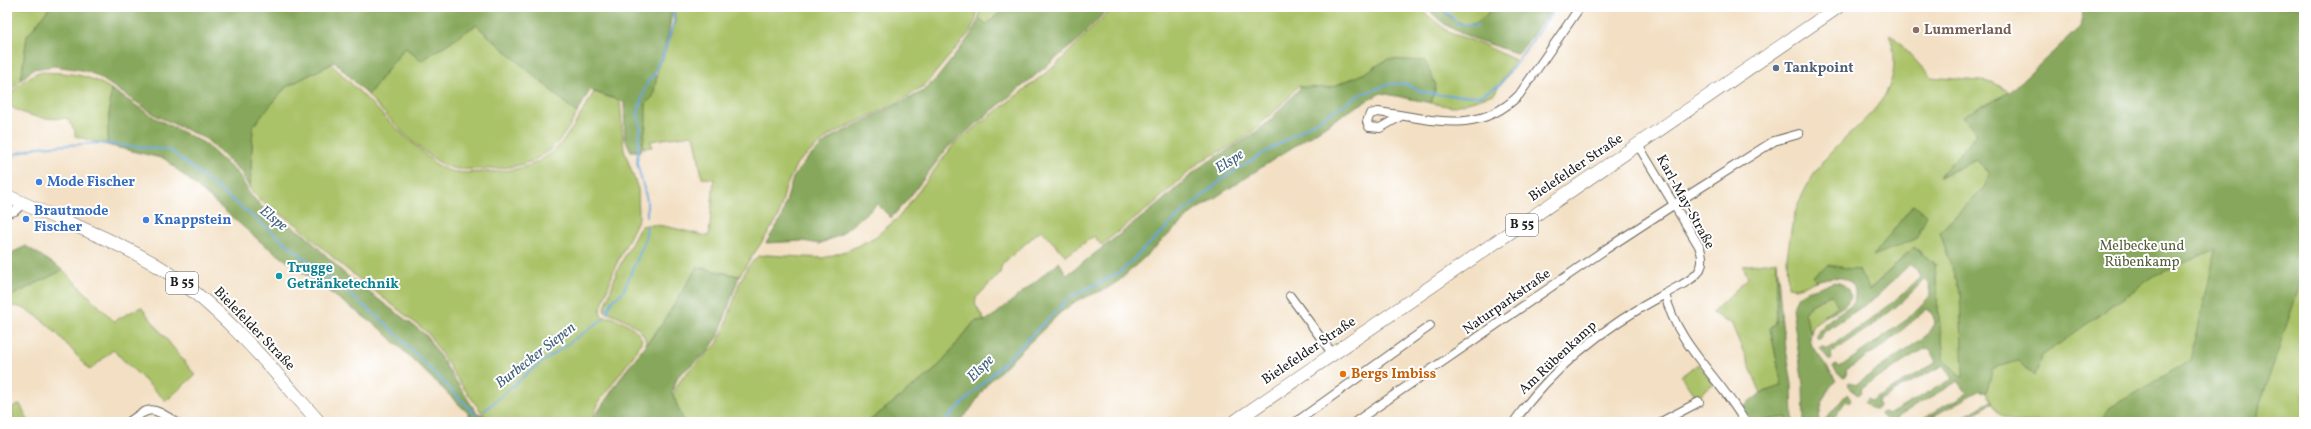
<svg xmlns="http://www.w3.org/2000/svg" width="2311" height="429" font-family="Vollkorn,serif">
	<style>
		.green { fill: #aac267; stroke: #636f42 }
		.forest { fill: #87a85c; stroke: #52623c }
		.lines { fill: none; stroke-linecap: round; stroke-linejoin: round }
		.stream { stroke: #68a6da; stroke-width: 2 }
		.minor-casing { stroke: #676157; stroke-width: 10 }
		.primary-casing { stroke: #676157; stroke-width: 14 }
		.minor { stroke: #fff; stroke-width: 8 }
		.primary { stroke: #fff; stroke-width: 13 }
		.education-dot { fill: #8d6e63; stroke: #fff; stroke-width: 1.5 }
		.service-dot { fill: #5c6f8a; stroke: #fff; stroke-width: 1.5 }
		.shop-dot { fill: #3f7fe0; stroke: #fff; stroke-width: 1.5 }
		.culture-dot { fill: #0f9aa8; stroke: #fff; stroke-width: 1.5 }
		.food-dot { fill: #e8710a; stroke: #fff; stroke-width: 1.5 }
		.labels { text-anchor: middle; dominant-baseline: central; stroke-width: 4; stroke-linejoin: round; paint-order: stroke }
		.shield { fill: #fff; stroke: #606060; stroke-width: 1 }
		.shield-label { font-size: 13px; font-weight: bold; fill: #1c1c1c }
		.education-label { font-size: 14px; font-weight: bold; fill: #785e54; stroke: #fff; text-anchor: start }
		.service-label { font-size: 14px; font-weight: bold; fill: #4e5e75; stroke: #fff; text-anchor: start }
		.street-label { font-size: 14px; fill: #1c1c1c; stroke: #fff }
		.shop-label { font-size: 14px; font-weight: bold; fill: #366cbe; stroke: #fff; text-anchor: start }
		.park-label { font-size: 14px; fill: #555e3a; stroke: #fff }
		.culture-label { font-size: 14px; font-weight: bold; fill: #0d838f; stroke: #fff; text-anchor: start }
		.food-label { font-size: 14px; font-weight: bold; fill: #c56008; stroke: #fff; text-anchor: start }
		.water-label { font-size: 15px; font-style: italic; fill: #42617b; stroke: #fff }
	</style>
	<rect width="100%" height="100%" fill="#fff"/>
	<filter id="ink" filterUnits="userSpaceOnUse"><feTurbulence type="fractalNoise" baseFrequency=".025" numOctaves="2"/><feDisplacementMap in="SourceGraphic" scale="8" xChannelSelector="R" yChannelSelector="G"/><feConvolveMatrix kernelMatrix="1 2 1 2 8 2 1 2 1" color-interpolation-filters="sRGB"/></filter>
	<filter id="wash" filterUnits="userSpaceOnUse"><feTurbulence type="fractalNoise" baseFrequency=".012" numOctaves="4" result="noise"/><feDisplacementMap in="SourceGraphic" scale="16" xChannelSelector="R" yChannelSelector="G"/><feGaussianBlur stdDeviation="0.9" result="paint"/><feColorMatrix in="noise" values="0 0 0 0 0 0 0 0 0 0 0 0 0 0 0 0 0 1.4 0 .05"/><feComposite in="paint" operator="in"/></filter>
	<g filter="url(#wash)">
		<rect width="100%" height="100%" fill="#f3e0c4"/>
		<g class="green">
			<polygon points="7,7 50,7 27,36 21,80 7,94"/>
			<path d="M674,7H977L976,19L970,32L925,85L899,102L830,135L797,163L786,187L778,218L739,276L697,267L663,323L646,344C646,327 618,315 604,311L617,271L638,231L642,226C659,221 690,234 709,236L714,179L702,178L695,138L691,135C677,138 664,138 651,141L652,147L643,148L646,103L653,93L659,63L663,59L675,22Z"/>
			<polygon points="980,7 1006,7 986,25 979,19"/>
			<path d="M1113,7H1420L1421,10L1450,33L1480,43L1515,60L1494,94L1452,107L1431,103L1436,85L1388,60C1362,75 1329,96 1298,86L1286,100L1249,135L1231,146L1201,161L1150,207L1101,245L1094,236L1066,256L1041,230L1002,264L1000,273L976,298L975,304L985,321H975L936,369L868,422H684L673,395L682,377L717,344L726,324L739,284L747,268L758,256L767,255L823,258L849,250L875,237L899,217L954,144L1056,65Z"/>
			<path d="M1447,7H1494C1474,28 1467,31 1444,12Z"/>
			<polygon points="2304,7 2304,422 2015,422 2001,416 1986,393 1991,375 1967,347"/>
			<path d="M476,25L577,113C555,156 530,169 483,169C471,169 457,171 446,166C424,156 384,114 368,95L405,47L421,61Z"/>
			<path d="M1891,34L1931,77L1992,82L2010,92L1964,116L1977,134L1939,177L1976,160L1990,172L1985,186L1940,232L1960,292L1964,377L1959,376L1944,358L1938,310L1935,264L1914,247L1869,290L1859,270L1814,281H1816L1796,288L1788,287L1787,257L1792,224L1794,223L1793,219C1800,197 1811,176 1826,158C1861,118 1908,98 1890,35Z"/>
			<path d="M331,64C360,91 387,121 418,148C426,155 436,166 447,170C459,174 473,172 486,172C552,171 564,143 594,92L620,101L624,150L638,189L639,218L615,267L600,311L602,317C615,315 638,327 642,340L636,352L599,402L591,422H489L460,383L428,333L339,263L297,225L262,202L250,189L253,126L286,87Z"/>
			<path d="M39,72C68,73 86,73 111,89L107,145L75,136V131L67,118C47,120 24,117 7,104C7,92 28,76 39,72Z"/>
			<polygon points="1777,261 1776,323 1770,328 1782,386 1761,393 1731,323 1712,313 1748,278 1743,266"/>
			<path d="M63,270L114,321L141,307L195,375L166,401L113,350L90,370C72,352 34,299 7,307V298Z"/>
			<polygon points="1830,295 1832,295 1839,306 1814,324 1811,333 1804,313 1809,306"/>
			<polygon points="1698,364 1713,384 1696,398 1681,376"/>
			<polygon points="20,404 29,422 13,422 12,407"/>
			<polygon points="1787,417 1788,422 1747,422"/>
		</g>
		<g class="forest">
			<path d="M50,7H672C671,24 668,39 662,55C660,62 655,68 653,75L657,76L653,97L646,103V126L641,151H631L625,139L624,102L590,90L577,113L476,25L421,61L405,47L368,95L335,62L286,87L253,126L250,189L240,171L206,139L157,116L96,75L82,70L54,66L33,69L21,80L27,36Z"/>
			<polygon points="1006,7 1110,7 1076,42 948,147 909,198 891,218 877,204 840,235 819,244 803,241 766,243 781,219 793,178 806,160 830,138 922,92 938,77 970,36 979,19 986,25"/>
			<path d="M1427,7H1447L1444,12C1467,31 1474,28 1494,7H1554L1518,54C1488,42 1447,35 1427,7Z"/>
			<path d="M2084,7H2304V172L2297,234L2304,241V273L2254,422H2104V417L2111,407L2191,360L2216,249L2154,276L2042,356L2035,376L2018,361L1993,368L1986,393L1980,390L1923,422H1917L1967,393L1958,381L1896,417L1898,420L1890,422L1879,414L1883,412L1888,415L1952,379L1943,365L1878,401L1879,407L1875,409L1870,408L1864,402L1867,398L1872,401L1935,363L1936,360L1930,349L1926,348L1861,388L1862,392L1858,395L1850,389L1848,383L1850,382L1855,385L1926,336L1935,322L1932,313L1927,309L1884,345L1846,370L1847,375L1844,377L1838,374L1833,367L1836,365L1840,367L1905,321L1930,296L1929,285L1924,280C1896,310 1865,331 1831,353L1832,359L1830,361L1820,348L1821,346L1827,349C1860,328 1893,305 1920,277L1916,268L1910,264L1874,299L1822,333V337L1820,339L1817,338C1816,324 1845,311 1854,302C1861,274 1834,275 1816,281L1813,276L1828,265L1859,270L1870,290L1914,247L1935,264L1938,310L1944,358L1959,376L1963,377L1960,292L1940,232L1985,186L1990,172L1976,160L1939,177L1977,134L1963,116L2010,92L2080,27Z"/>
			<polygon points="1388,59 1425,61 1436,85 1431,103 1381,93 1345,113 1193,212 1120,280 1106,289 1076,301 1060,313 987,384 970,410 959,422 868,422 936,369 975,321 985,321 996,314 1059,262 1067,275 1155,207 1200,167 1251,136 1269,121 1301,87 1329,88 1365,73"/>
			<polygon points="111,89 155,118 204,143 239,175 250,194 262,207 306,236 346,275 426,335 476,412 484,416 489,422 472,422 469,414 382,330 262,243 165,159 107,145"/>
			<polygon points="1913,205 1927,215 1916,239 1873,256"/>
			<polygon points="26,246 63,270 7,298 7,255"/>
			<polygon points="1777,261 1782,324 1792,384 1793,422 1788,422 1787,417 1747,422 1741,409 1761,393 1782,386 1770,328 1776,323"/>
			<polygon points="697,267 739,276 718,337 708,351 678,376 672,393 684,422 591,422 624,373 663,323"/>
			<path d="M1835,282C1840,283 1846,285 1848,290C1856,304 1835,311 1825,316L1824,315L1838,306L1832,295H1830L1809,306L1804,313L1811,333L1810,339L1812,346L1837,381C1824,389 1821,407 1818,422H1804L1803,385L1792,308L1798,296L1806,291Z"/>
			<polygon points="1847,394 1851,400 1849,403 1846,401 1831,422 1823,422"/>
			<polygon points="1991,401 1993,403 1959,422 1954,422"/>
		</g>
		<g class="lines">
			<g class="stream">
				<polyline points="1442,7 1459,24 1478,26"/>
				<polyline points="7,157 37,147 100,143 170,150 384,322 474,413 478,422"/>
				<polyline points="647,216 647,200 637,163 639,133 641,130 638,115 642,97 649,79 654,75 658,63 662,58 674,22 673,7"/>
				<polyline points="607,313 612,301 623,292 645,241 647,227"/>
				<polyline points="484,411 530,371 603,319"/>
				<polyline points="944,422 1069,298 1120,272 1182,213 1226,176 1361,94 1391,84 1406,84 1422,92 1441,95 1479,96 1501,84 1556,7"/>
				<polyline points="2301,422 2304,413"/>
			</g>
		</g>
	</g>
	<g filter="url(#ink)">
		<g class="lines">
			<g class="minor-casing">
				<g id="minor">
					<path d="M1401,116L1380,128L1369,127L1367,122L1370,114L1378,112C1430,118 1477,137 1519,95L1580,7"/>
					<path d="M1638,145L1699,246C1711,275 1687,281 1665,294C1677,345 1720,378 1745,422"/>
					<polyline points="7,213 15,211 23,203"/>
					<polyline points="1290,296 1332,353"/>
					<path d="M129,422C151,405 153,408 176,422"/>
					<polyline points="1296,422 1430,326"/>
					<polyline points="1355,422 1606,249 1681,200 1774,141 1799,134"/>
					<path d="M1514,422C1552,367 1607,325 1665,294"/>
					<polyline points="1661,422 1699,402"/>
				</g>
			</g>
			<g class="primary-casing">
				<g id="primary">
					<path d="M7,196C58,220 113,238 161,268C221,306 272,369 319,422"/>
					<polyline points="1234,422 1838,7"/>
				</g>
			</g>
			<use href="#minor" class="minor"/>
			<use href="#primary" class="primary"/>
		</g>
	</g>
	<circle class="education-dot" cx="1916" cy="30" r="4"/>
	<circle class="service-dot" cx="1776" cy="68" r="4"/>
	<g class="shop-dot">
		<circle cx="39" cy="182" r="4"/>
		<circle cx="26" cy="219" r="4"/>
		<circle cx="146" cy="220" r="4"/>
	</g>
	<circle class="culture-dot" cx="279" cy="276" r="4"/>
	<circle class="food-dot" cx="1343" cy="374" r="4"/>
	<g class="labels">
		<g class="shield">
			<rect x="1506" y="214" width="32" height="22" rx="3"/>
			<rect x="166" y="272" width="32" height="22" rx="3"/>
		</g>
		<g class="shield-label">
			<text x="1522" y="225">B 55</text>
			<text x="182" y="283">B 55</text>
		</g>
		<g class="education-label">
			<text x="1924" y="30">Lummerland</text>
		</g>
		<g class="service-label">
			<text x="1784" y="68">Tankpoint</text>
		</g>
		<g class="street-label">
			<text transform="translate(1576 168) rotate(-34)">Bielefelder Straße</text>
			<text transform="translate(1685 202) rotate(61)">Karl-May-Straße</text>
			<text transform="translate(1507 302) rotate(-35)">Naturparkstraße</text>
			<text transform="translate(254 329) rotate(46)">Bielefelder Straße</text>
			<text transform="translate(1309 351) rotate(-34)">Bielefelder Straße</text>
			<text transform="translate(1558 358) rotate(-43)">Am Rübenkamp</text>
		</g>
		<g class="shop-label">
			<text x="47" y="182">Mode Fischer</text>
			<text x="34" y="211">Brautmode<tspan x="34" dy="16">Fischer</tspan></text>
			<text x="154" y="220">Knappstein</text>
		</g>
		<g class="park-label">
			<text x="2142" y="246">Melbecke und<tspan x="2142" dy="16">Rübenkamp</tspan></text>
		</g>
		<g class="culture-label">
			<text x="287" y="268">Trugge<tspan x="287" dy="16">Getränketechnik</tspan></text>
		</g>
		<g class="food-label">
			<text x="1351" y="374">Bergs Imbiss</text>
		</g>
		<g class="water-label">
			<text transform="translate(1230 162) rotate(-33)">Elspe</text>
			<text transform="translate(273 219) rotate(39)">Elspe</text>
			<text transform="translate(536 356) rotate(-38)">Burbecker Siepen</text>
			<text transform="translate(981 369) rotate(-45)">Elspe</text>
		</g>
	</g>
	<rect width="2311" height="429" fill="none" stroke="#fff" stroke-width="24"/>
</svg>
